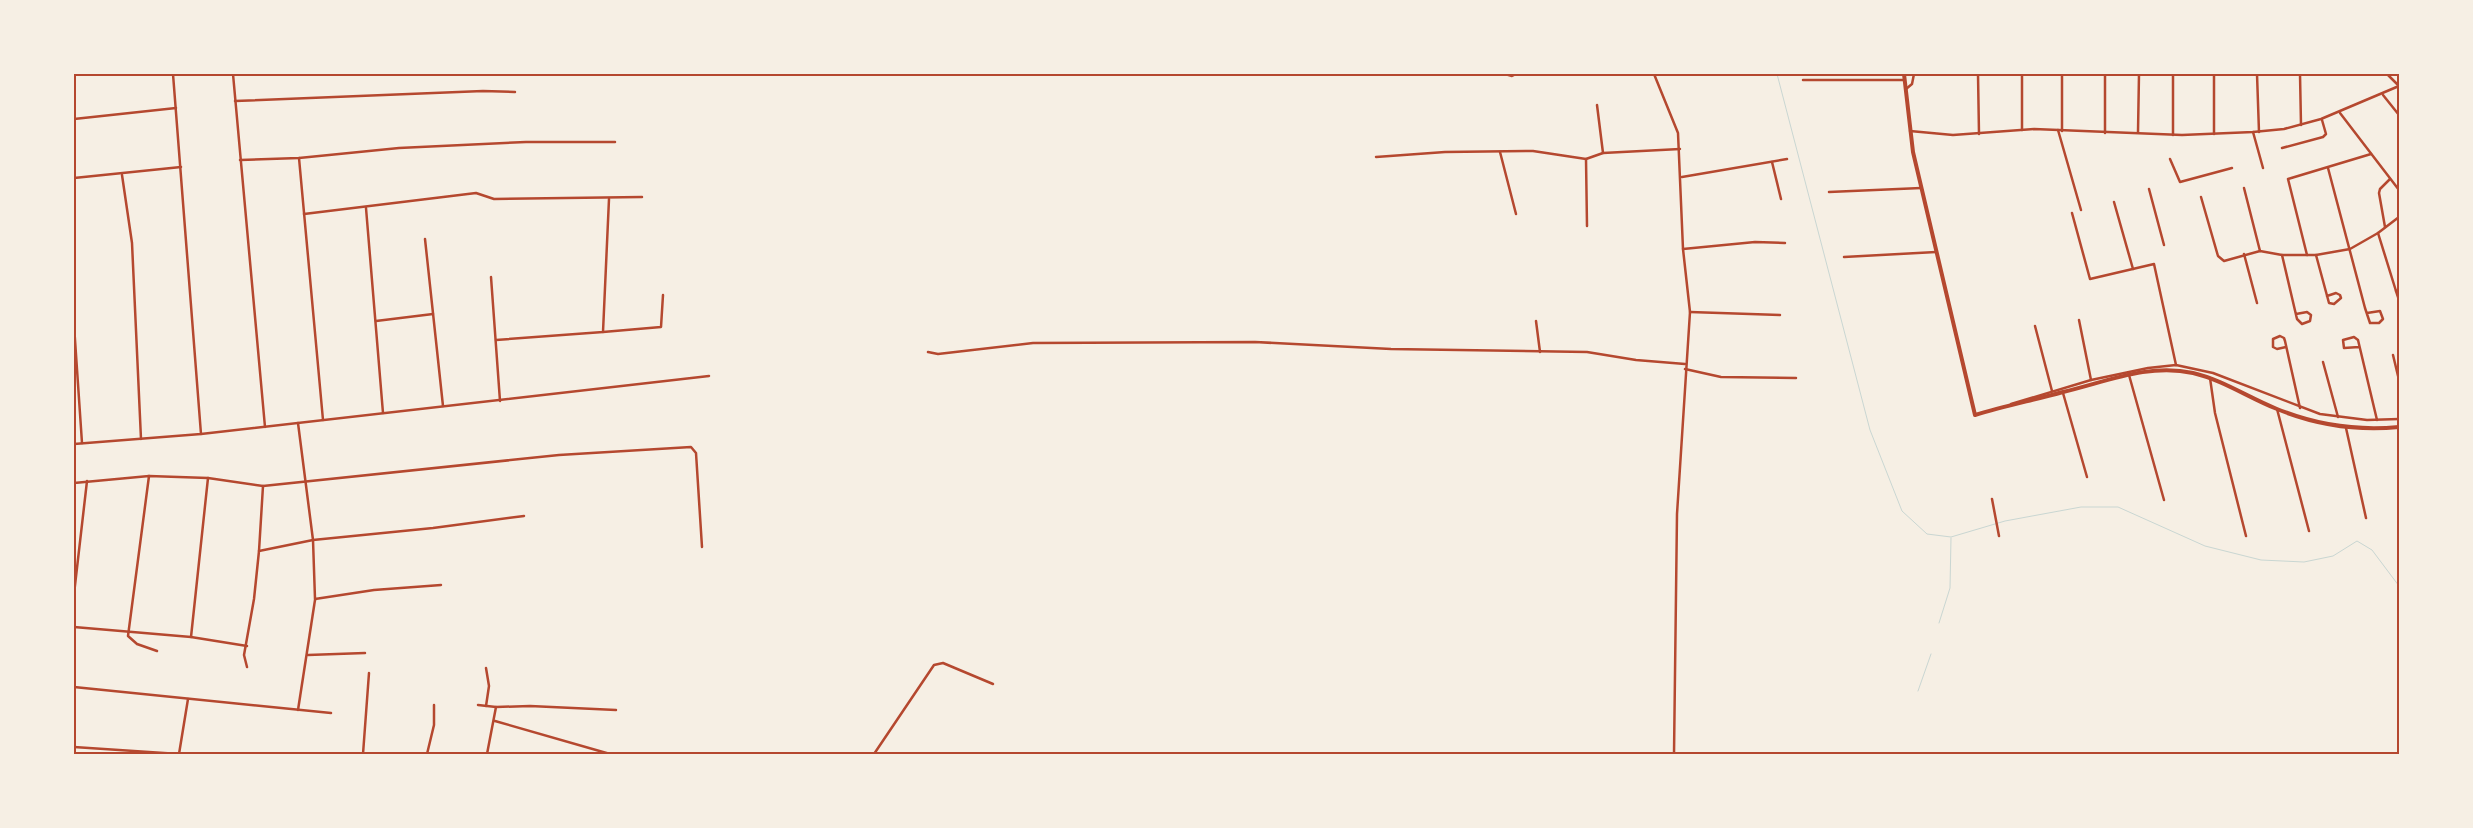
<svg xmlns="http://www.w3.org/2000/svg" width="2473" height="828" font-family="'Source Sans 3',sans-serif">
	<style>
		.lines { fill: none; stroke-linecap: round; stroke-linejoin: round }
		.stream { stroke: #c9d6d2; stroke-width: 1 }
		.minor { stroke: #b5482f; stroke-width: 2.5 }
		.secondary { stroke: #b5482f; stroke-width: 4 }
		.neatline { fill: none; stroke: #b5482f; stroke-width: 2 }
	</style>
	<rect width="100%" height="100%" fill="#f6efe4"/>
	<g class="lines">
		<g class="stream">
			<polyline points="1777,74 1870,430 1902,511 1927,534 1951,537 2005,521 2081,507 2118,507 2205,546 2261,560 2304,562 2333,556 2357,541 2372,550 2399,586"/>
			<polyline points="1939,623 1950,588 1951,538"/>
			<polyline points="1918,691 1931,654"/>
		</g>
		<g class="minor">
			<polyline points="173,74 201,434"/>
			<polyline points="233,74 265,427"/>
			<polyline points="1505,74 1512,76 1516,74"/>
			<polyline points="1654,74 1678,133 1683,249 1690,312 1677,514 1674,754"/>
			<polyline points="1978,74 1979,134"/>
			<polyline points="2173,74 2173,135"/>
			<polyline points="2214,74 2214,134"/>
			<polyline points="2257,74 2259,132"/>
			<polyline points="2300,74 2301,125"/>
			<polyline points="2387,74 2399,86"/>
			<polyline points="1803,80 1904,80"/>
			<polyline points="1906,89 1912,84 1914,74"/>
			<polyline points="2383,95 2399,115"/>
			<polyline points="235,101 483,91 515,92"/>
			<polyline points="1597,105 1603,153"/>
			<polyline points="2340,113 2399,190"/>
			<polyline points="74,119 176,108"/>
			<polyline points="2022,130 2022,74"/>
			<polyline points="2058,130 2081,210"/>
			<polyline points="1910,131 1953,135 2034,129 2182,135 2253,132 2284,129 2321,119 2399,86"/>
			<polyline points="2062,131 2062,74"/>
			<polyline points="2138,132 2139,74"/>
			<polyline points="2253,132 2263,168"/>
			<polyline points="2105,133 2105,74"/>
			<polyline points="2282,148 2323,137 2326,134 2322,120"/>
			<polyline points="1500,152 1516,214"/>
			<polyline points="1376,157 1445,152 1533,151 1586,159 1603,153 1680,149"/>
			<polyline points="299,158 323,420"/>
			<polyline points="1586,159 1587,226"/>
			<polyline points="2170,159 2180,182 2232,168"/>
			<polyline points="240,160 299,158 399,148 526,142 615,142"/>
			<polyline points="1772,162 1781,199"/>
			<polyline points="2328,168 2365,308 2370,323 2379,323 2383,319 2380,311 2367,313"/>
			<polyline points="122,175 132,243 141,439"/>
			<polyline points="1682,177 1787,159"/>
			<polyline points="74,178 181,167"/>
			<polyline points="2244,188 2260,251"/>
			<polyline points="2149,189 2164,245"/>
			<polyline points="1829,192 1921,188"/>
			<polyline points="2201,197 2218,256 2224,261 2260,251 2282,255 2316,255 2350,249 2378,233 2399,217"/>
			<polyline points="2114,202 2133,269"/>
			<polyline points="366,208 383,413"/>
			<polyline points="2072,213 2090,279 2154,264 2176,365"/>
			<polyline points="304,214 476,193 494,199 642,197"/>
			<polyline points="2385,227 2379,193 2380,189 2390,179"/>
			<polyline points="2378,233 2396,291"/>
			<polyline points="425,239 443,406"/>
			<polyline points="1683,249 1755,242 1785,243"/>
			<polyline points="2244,254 2257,303"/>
			<polyline points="2282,255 2297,319 2302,324 2310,321 2311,315 2307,312 2296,314"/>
			<polyline points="2307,255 2288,179 2371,154"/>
			<polyline points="2316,255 2329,303 2334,304 2341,298 2340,295 2336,293 2327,296"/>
			<polyline points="1844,257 1936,252"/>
			<polyline points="491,277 500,401"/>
			<polyline points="2399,290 2396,291 2399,300"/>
			<polyline points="1690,312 1780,315"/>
			<polyline points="2079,320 2091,380"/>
			<polyline points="376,321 433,314"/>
			<polyline points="1536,321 1540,352"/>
			<polyline points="74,325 82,443"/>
			<polyline points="2035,326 2052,391"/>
			<polyline points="603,332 661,327 663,295"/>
			<polyline points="496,340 603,332 609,199"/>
			<polyline points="2286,347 2277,349 2273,347 2273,339 2280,336 2284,338 2285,341 2300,408"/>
			<polyline points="2359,347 2344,348 2343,340 2354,337 2358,340 2377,420"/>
			<polyline points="928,352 938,354 1033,343 1255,342 1391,349 1587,352 1636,360 1685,364"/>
			<polyline points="2393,355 2399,380"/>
			<polyline points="2323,362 2338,417"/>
			<polyline points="1685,369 1721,377 1796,378"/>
			<polyline points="2129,375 2164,500"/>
			<polyline points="2210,378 2215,413 2246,536"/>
			<polyline points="2063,393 2087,477"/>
			<polyline points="2011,404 2091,380 2148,368 2176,365 2213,373 2320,414 2367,420 2399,419"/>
			<polyline points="2277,409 2309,531"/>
			<polyline points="298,423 313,540 315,599 374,590 441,585"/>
			<polyline points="2346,428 2366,518"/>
			<polyline points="74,444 201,434 709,376"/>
			<polyline points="149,476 128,636 137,644 157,651"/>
			<polyline points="74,483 149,476 208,478"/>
			<polyline points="1992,499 1999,536"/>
			<polyline points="259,551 263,486"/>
			<polyline points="74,594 87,481"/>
			<polyline points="74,627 191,637 247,646"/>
			<polyline points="191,637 208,478 263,486 559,455 691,447 696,453 702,547"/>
			<polyline points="308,655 365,653"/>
			<polyline points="247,667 244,655 254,599 259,551 313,540 433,528 524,516"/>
			<polyline points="486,668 489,686 486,706"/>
			<polyline points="74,687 331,713"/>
			<polyline points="478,705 496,707"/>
			<polyline points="298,710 315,600"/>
			<polyline points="495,721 610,754"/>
			<polyline points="74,747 179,754"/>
			<polyline points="179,754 188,699"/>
			<polyline points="363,754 369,673"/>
			<polyline points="427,754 434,725 434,705"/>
			<polyline points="487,754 496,707 530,706 616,710"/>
			<polyline points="874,754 934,665 943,663 993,684"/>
		</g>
		<path class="secondary" d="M1904,74L1913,152L1975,415C2005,406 2034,400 2063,392C2106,382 2148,363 2193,373C2223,380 2249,398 2277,409C2316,425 2357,431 2399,427"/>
	</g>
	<rect width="2473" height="828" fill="none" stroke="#f6efe4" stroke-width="150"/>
	<rect x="75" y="75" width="2323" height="678" class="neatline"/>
</svg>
